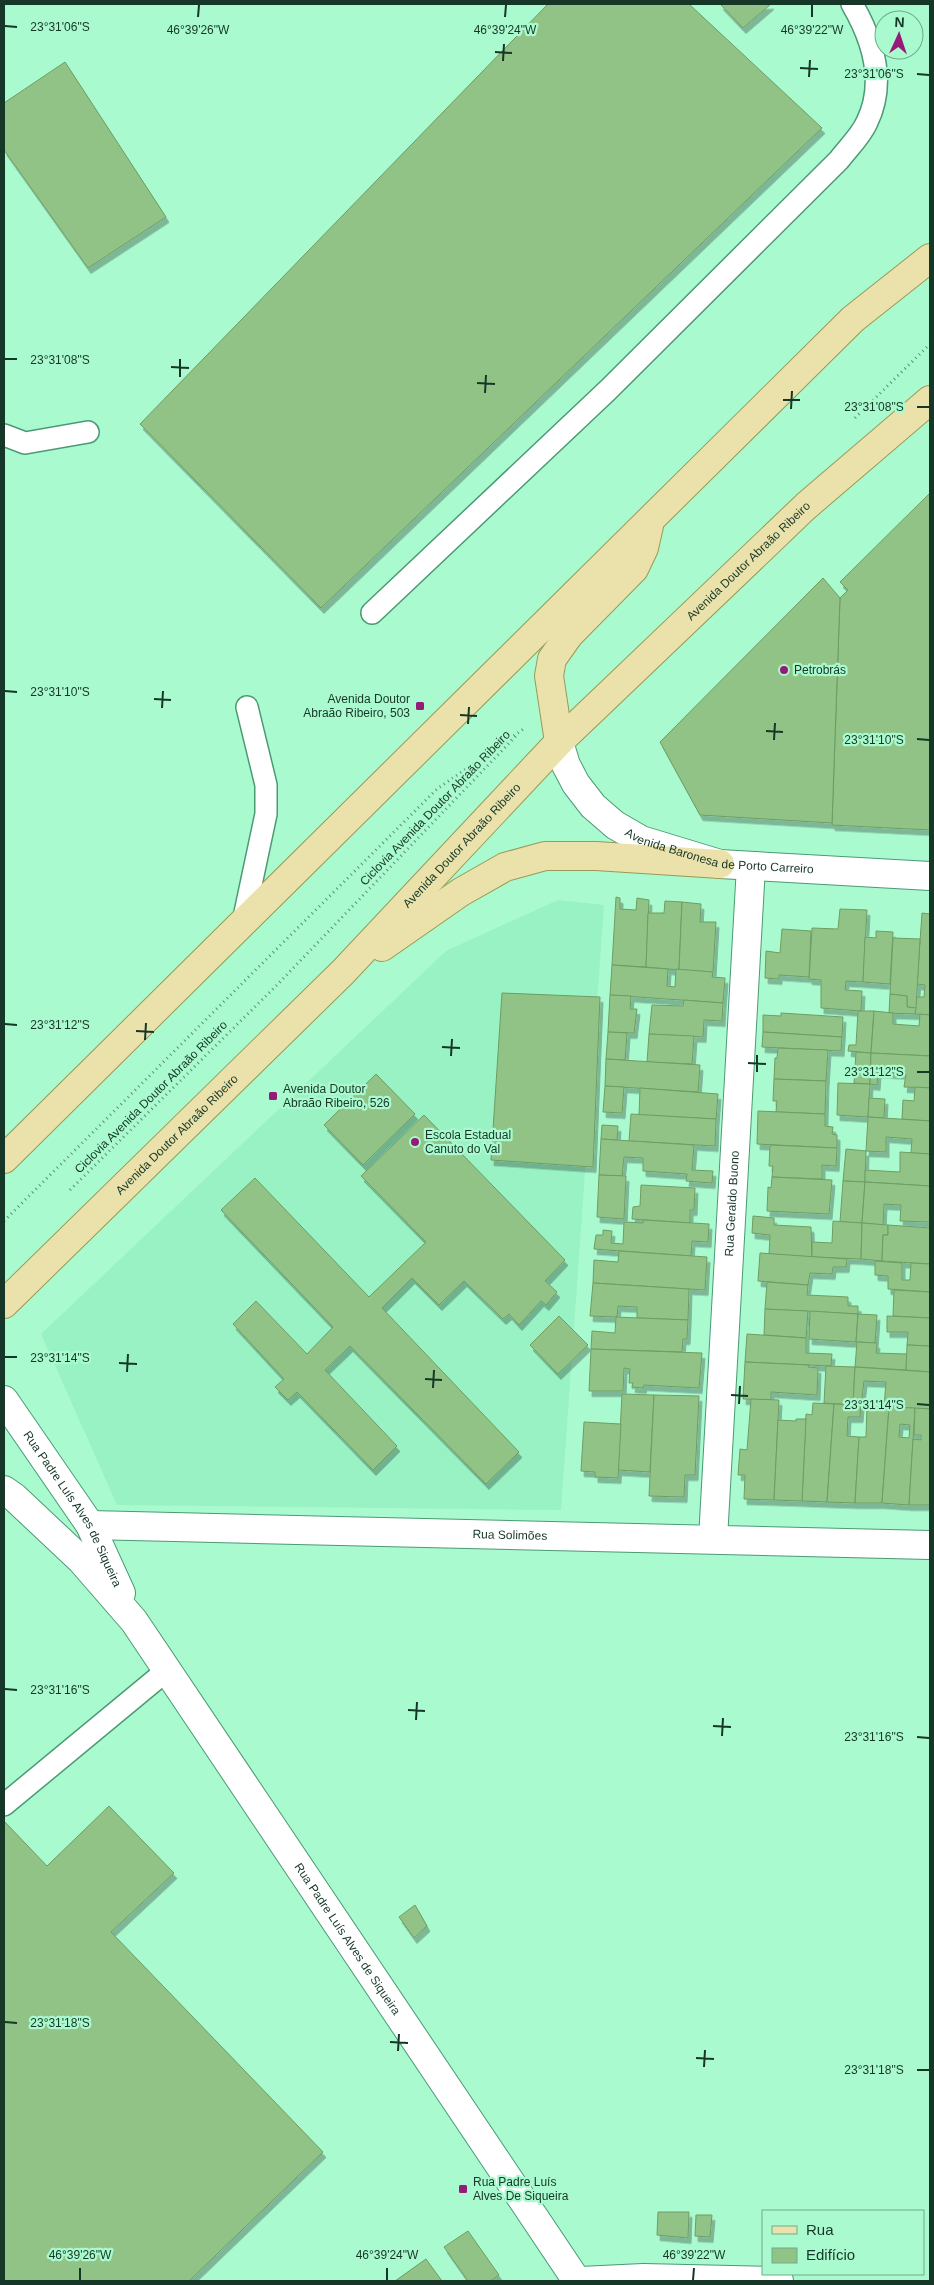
<svg xmlns="http://www.w3.org/2000/svg" width="934" height="2285" font-family="Arial,sans-serif">
	<style>
		.built { fill: #99f2c3 }
		.building { fill: #91c386; stroke: #6d9d63; fill-rule: evenodd; filter: url(#shadow) }
		.lines { fill: none; stroke-linecap: round; stroke-linejoin: round }
		.lane-casing { stroke: #4b9a73; stroke-width: 24 }
		.street-casing { stroke: #4b9a73; stroke-width: 30 }
		.secondary-casing { stroke: #4b9a73; stroke-width: 30 }
		.primary-casing { stroke: #989a58; stroke-width: 30 }
		.path { stroke: #5a9074; stroke-width: 3; stroke-dasharray: 1 4; stroke-linecap: butt }
		.lane { stroke: #fff; stroke-width: 21 }
		.street { stroke: #fff; stroke-width: 28 }
		.secondary { stroke: #fff; stroke-width: 28 }
		.primary { stroke: #ebe2ab; stroke-width: 28 }
		.ticks { fill: none; stroke: #163727; stroke-width: 2 }
		.poi-dot { fill: #941c78; stroke: #aafacf; stroke-width: 2 }
		.labels { text-anchor: middle; dominant-baseline: central; stroke-width: 4.5; stroke-linejoin: round; paint-order: stroke }
		.street-label { font-size: 12px; fill: #163727; stroke: #aafacf }
		.poi-label { font-size: 12px; fill: #163727; stroke: #aafacf; text-anchor: start }
		.ticks-label { font-size: 12px; text-anchor: middle; fill: #163727; stroke: #aafacf; stroke-width: 4.5; stroke-linejoin: round; paint-order: stroke }
	</style>
	<defs>
		<filter id="shadow"><feDropShadow dx="3" dy="5.5" stdDeviation="0" flood-color="#0004"/></filter>
	</defs>
	<rect width="100%" height="100%" fill="#aafacf"/>
	<polygon class="built" points="558,900 604,905 561,1510 117,1505 41,1334 446,951"/>
	<g class="building">
		<polygon points="548,4 689,4 822,128 321,608 140,424"/>
		<polygon points="720,4 771,4 743,28"/>
		<polygon points="65,62 166,217 88,268 4,150 4,103"/>
		<polygon points="930,493 930,830 832,825 840,598 848,590 840,582"/>
		<polygon points="823,578 840,598 832,823 700,815 660,742"/>
		<polygon points="616,897 620,898 620,909 636,910 637,898 649,900 646,967 612,965"/>
		<polygon points="665,901 682,902 679,970 646,967 648,913 664,913"/>
		<polygon points="682,902 701,904 700,922 716,922 713,972 679,970"/>
		<polygon points="840,909 867,910 863,982 846,981 845,990 862,991 861,1011 821,1008 821,980 809,979 812,928 838,929"/>
		<polygon points="922,913 930,914 930,1015 915,1014 916,997 924,997 925,985 917,984"/>
		<polygon points="782,929 811,931 809,977 779,975 779,979 765,978 766,951 780,953"/>
		<polygon points="876,931 893,932 890,984 863,982 865,937 876,938"/>
		<polygon points="893,938 920,939 916,1008 907,1007 907,996 890,994"/>
		<polygon points="612,965 668,969 667,986 675,987 676,969 713,972 712,977 725,978 723,1003 610,995"/>
		<polygon points="502,993 600,997 593,1167 491,1160"/>
		<polygon points="890,994 907,996 907,1007 916,1008 915,1014 889,1013"/>
		<polygon points="610,995 631,996 630,1009 637,1009 634,1033 608,1032"/>
		<polygon points="684,1000 723,1003 722,1021 704,1020 703,1037 649,1034 652,1005 683,1006"/>
		<polygon points="858,1011 874,1011 871,1053 848,1051 849,1045 856,1045"/>
		<polygon points="874,1011 893,1013 893,1024 919,1026 920,1014 930,1015 930,1056 871,1053"/>
		<polygon points="781,1013 843,1017 842,1037 763,1032 763,1015 781,1016"/>
		<polygon points="608,1032 627,1033 625,1060 606,1059"/>
		<polygon points="763,1032 842,1037 841,1051 762,1047"/>
		<polygon points="649,1034 694,1036 692,1064 647,1062"/>
		<polygon points="778,1048 828,1050 826,1081 774,1079 775,1058 777,1058"/>
		<polygon points="856,1052 871,1053 870,1084 854,1083"/>
		<polygon points="871,1053 930,1056 930,1088 904,1087 906,1074 878,1072 877,1085 870,1084"/>
		<polygon points="606,1059 700,1065 698,1092 605,1086"/>
		<polygon points="376,1074 415,1114 363,1165 324,1125"/>
		<polygon points="774,1079 826,1081 825,1114 776,1112 777,1101 773,1101"/>
		<polygon points="838,1083 870,1084 868,1117 837,1115"/>
		<polygon points="605,1086 624,1087 622,1113 603,1112"/>
		<polygon points="915,1087 930,1088 930,1121 902,1119 903,1100 914,1101"/>
		<polygon points="640,1088 718,1094 716,1119 639,1115"/>
		<polygon points="869,1098 885,1099 884,1118 868,1117"/>
		<polygon points="758,1111 825,1114 825,1126 833,1127 832,1134 837,1135 837,1148 757,1144"/>
		<polygon points="631,1114 716,1119 715,1146 629,1141"/>
		<polygon points="424,1115 565,1260 545,1281 557,1292 546,1305 541,1301 519,1325 509,1314 503,1319 464,1281 439,1305 412,1278 382,1308 519,1452 486,1484 350,1346 325,1370 397,1446 373,1470 297,1392 288,1400 275,1387 284,1379 233,1324 256,1301 307,1354 333,1327 221,1210 255,1178 369,1297 426,1242 361,1176"/>
		<polygon points="868,1117 930,1121 930,1154 911,1153 912,1139 886,1137 886,1152 866,1151"/>
		<polygon points="602,1125 618,1126 617,1140 601,1139"/>
		<polygon points="601,1139 694,1145 692,1170 713,1171 712,1183 686,1181 687,1174 643,1171 643,1158 624,1157 622,1176 599,1175"/>
		<polygon points="770,1145 837,1148 836,1166 822,1165 822,1179 772,1177 773,1166 769,1166"/>
		<polygon points="846,1149 866,1151 865,1182 843,1181"/>
		<polygon points="900,1152 930,1154 930,1186 865,1182 865,1170 900,1172"/>
		<polygon points="599,1175 626,1176 624,1219 597,1217"/>
		<polygon points="772,1177 832,1180 829,1214 767,1211 768,1187 771,1188"/>
		<polygon points="843,1181 865,1182 862,1223 840,1222"/>
		<polygon points="865,1182 930,1186 930,1222 900,1221 901,1205 884,1204 883,1225 862,1223"/>
		<polygon points="641,1185 695,1188 694,1210 690,1210 690,1223 632,1219 633,1207 640,1206"/>
		<polygon points="753,1216 774,1218 774,1225 811,1227 812,1257 769,1254 770,1235 752,1233"/>
		<polygon points="643,1220 709,1224 708,1242 692,1241 691,1256 594,1249 596,1235 603,1235 603,1230 612,1231 611,1243 623,1244 624,1222 643,1223"/>
		<polygon points="833,1221 862,1223 861,1259 812,1257 812,1242 832,1243"/>
		<polygon points="862,1223 888,1225 888,1235 883,1235 882,1261 861,1259"/>
		<polygon points="888,1225 930,1228 930,1264 882,1261 883,1235 888,1235"/>
		<polygon points="619,1251 707,1257 705,1290 593,1283 594,1260 618,1262"/>
		<polygon points="760,1253 847,1259 846,1267 833,1267 832,1274 810,1273 808,1285 758,1281"/>
		<polygon points="875,1261 902,1263 902,1280 910,1280 911,1263 930,1264 930,1292 888,1289 888,1276 875,1275"/>
		<polygon points="767,1282 808,1285 807,1295 848,1297 848,1306 858,1306 858,1314 765,1309"/>
		<polygon points="593,1283 689,1289 688,1320 637,1318 637,1307 618,1306 617,1317 590,1316"/>
		<polygon points="894,1290 930,1292 930,1318 893,1316"/>
		<polygon points="765,1309 808,1311 806,1338 764,1335"/>
		<polygon points="810,1311 858,1314 856,1342 809,1339"/>
		<polygon points="858,1314 877,1315 875,1343 856,1342"/>
		<polygon points="559,1316 588,1345 558,1374 530,1345"/>
		<polygon points="887,1316 930,1318 930,1346 907,1345 908,1332 887,1332"/>
		<polygon points="616,1317 688,1320 687,1339 683,1339 682,1352 591,1349 592,1331 615,1333"/>
		<polygon points="747,1334 806,1338 806,1353 832,1354 831,1366 745,1362"/>
		<polygon points="857,1342 877,1343 876,1353 907,1354 906,1370 855,1367"/>
		<polygon points="907,1345 930,1346 930,1372 906,1370"/>
		<polygon points="591,1349 702,1353 699,1388 644,1385 643,1388 632,1387 633,1383 629,1383 630,1369 624,1368 623,1391 589,1391"/>
		<polygon points="745,1362 809,1365 808,1367 818,1368 817,1395 771,1392 771,1400 743,1399"/>
		<polygon points="826,1366 855,1367 853,1405 824,1403"/>
		<polygon points="855,1367 930,1372 930,1409 884,1407 886,1382 864,1381 861,1405 853,1405"/>
		<polygon points="622,1394 654,1395 650,1472 618,1470"/>
		<polygon points="654,1395 699,1396 695,1475 685,1475 684,1497 649,1496"/>
		<polygon points="751,1399 779,1400 774,1500 744,1499 745,1475 738,1475 740,1449 747,1450"/>
		<polygon points="813,1403 834,1404 827,1502 802,1501 806,1414 812,1415"/>
		<polygon points="834,1404 861,1405 860,1417 848,1417 847,1436 859,1437 855,1503 827,1502"/>
		<polygon points="867,1406 889,1407 882,1503 855,1503 859,1437 866,1437"/>
		<path d="M889,1407L915,1408L909,1505L882,1503ZM900,1424L910,1425L909,1438L899,1437Z"/>
		<polygon points="915,1408 930,1409 930,1505 909,1505 913,1439 921,1440 921,1435 914,1435"/>
		<polygon points="796,1419 806,1419 802,1501 774,1500 778,1420 796,1421"/>
		<polygon points="584,1422 621,1424 618,1478 595,1477 595,1472 581,1471"/>
		<polygon points="109,1806 174,1873 111,1932 323,2152 189,2281 4,2281 4,1821 47,1866"/>
		<polygon points="415,1905 427,1926 414,1938 399,1917"/>
		<polygon points="658,2212 689,2212 688,2238 657,2235"/>
		<polygon points="696,2215 712,2215 710,2237 695,2236"/>
		<polygon points="468,2231 499,2275 490,2281 468,2281 444,2247"/>
		<polygon points="426,2259 442,2281 395,2281"/>
	</g>
	<g class="lines">
		<g class="lane-casing">
			<g id="lane">
				<polyline points="4,435 25,443 88,432"/>
				<path d="M372,613L608,390L839,160C848,148 861,136 867,122C886,83 873,40 852,4"/>
				<polyline points="243,922 266,814 266,785 247,707"/>
				<polyline points="4,1805 166,1671"/>
			</g>
		</g>
		<g class="street-casing">
			<g id="street">
				<path id="s1" d="M4,1400L90,1525L121,1593"/>
				<path id="s2" d="M4,1490L14,1497L81,1560L134,1621L577,2281"/>
				<path id="s3" d="M90,1525L930,1545"/>
				<path id="s4" d="M713,1539L751,866"/>
				<polyline points="581,2281 643,2278 779,2281"/>
			</g>
		</g>
		<g class="secondary-casing">
			<g id="secondary">
				<path id="s5" d="M559,742L566,765L576,784L593,806L615,825L641,840L720,864L930,876"/>
			</g>
		</g>
		<g class="primary-casing">
			<g id="primary">
				<polyline points="559,742 549,676 552,659 569,635 634,569 644,548 649,526"/>
				<polyline points="382,947 461,892 505,867 545,856 596,856 720,864"/>
				<polyline points="4,1159 853,319 930,258"/>
				<path id="s6" d="M4,1304L343,972L559,742L806,506L930,400"/>
			</g>
		</g>
		<g class="path">
			<polyline points="855,418 930,344"/>
			<polyline points="70,1190 277,985 516,736"/>
			<polyline points="4,1221 437,789 525,728"/>
		</g>
		<use href="#lane" class="lane"/>
		<use href="#street" class="street"/>
		<use href="#secondary" class="secondary"/>
		<use href="#primary" class="primary"/>
	</g>
	<path class="ticks" d="M198,17L199,5M505,17L506,5M812,17V5M5,26L17,27M495,52L512,53M503,61L504,44M800,68L818,69M917,74L929,75M809,77L810,60M5,359H17M171,367L189,368M180,377V359M477,383L495,384M485,393L486,375M783,400H800M917,407H929M791,409L792,391M5,691L17,692M154,699L171,700M162,708L163,691M460,715L477,716M468,724L469,707M766,731L783,732M917,739L929,740M774,740L775,723M5,1024L17,1025M136,1031L154,1032M145,1040L146,1023M442,1047L460,1048M451,1056L452,1039M748,1063L766,1064M757,1072V1055M917,1072H929M5,1357H17M119,1363L137,1364M127,1372L128,1354M425,1379L442,1380M433,1388L434,1370M731,1395L748,1396M739,1404L740,1386M917,1404L929,1405M5,1689L17,1690M408,1710L425,1711M416,1720L417,1702M713,1726L731,1727M722,1736L723,1718M917,1737L929,1738M5,2022L17,2023M390,2042L408,2043M398,2051L399,2034M696,2058L714,2059M704,2067L705,2050M917,2070H929M80,2280V2268M387,2280V2268M693,2280L694,2268"/>
	<g class="poi-dot">
		<circle cx="784" cy="670" r="5"/>
		<rect x="415" y="701" width="10" height="10" rx="2.5"/>
		<rect x="268" y="1091" width="10" height="10" rx="2.5"/>
		<circle cx="415" cy="1142" r="5"/>
		<rect x="458" y="2184" width="10" height="10" rx="2.5"/>
	</g>
	<g class="labels">
		<g class="street-label">
			<text stroke="none"><textPath href="#s6" startOffset="1052">Avenida Doutor Abraão Ribeiro</textPath></text>
			<text transform="translate(435 808) rotate(-46)">Ciclovia Avenida Doutor Abraão Ribeiro</text>
			<text stroke="none"><textPath href="#s6" startOffset="648">Avenida Doutor Abraão Ribeiro</textPath></text>
			<text stroke="none"><textPath href="#s5" startOffset="212">Avenida Baronesa de Porto Carreiro</textPath></text>
			<text transform="translate(151 1097) rotate(-45)">Ciclovia Avenida Doutor Abraão Ribeiro</text>
			<text stroke="none"><textPath href="#s6" startOffset="242">Avenida Doutor Abraão Ribeiro</textPath></text>
			<text stroke="none"><textPath href="#s4" startOffset="336">Rua Geraldo Buono</textPath></text>
			<text stroke="none"><textPath href="#s1" startOffset="129">Rua Padre Luís Alves de Siqueira</textPath></text>
			<text stroke="none"><textPath href="#s3" startOffset="420">Rua Solimões</textPath></text>
			<text stroke="none"><textPath href="#s2" startOffset="568">Rua Padre Luís Alves de Siqueira</textPath></text>
		</g>
		<g class="poi-label">
			<text x="794" y="670">Petrobrás</text>
			<text x="410" y="699" text-anchor="end">Avenida Doutor<tspan x="410" dy="14">Abraão Ribeiro, 503</tspan></text>
			<text x="283" y="1089">Avenida Doutor<tspan x="283" dy="14">Abraão Ribeiro, 526</tspan></text>
			<text x="425" y="1135">Escola Estadual<tspan x="425" dy="14">Canuto do Val</tspan></text>
			<text x="473" y="2182">Rua Padre Luís<tspan x="473" dy="14">Alves De Siqueira</tspan></text>
		</g>
	</g>
	<g class="ticks-label">
		<text x="60" y="31">23°31'06"S</text>
		<text x="198" y="34">46°39'26"W</text>
		<text x="505" y="34">46°39'24"W</text>
		<text x="812" y="34">46°39'22"W</text>
		<text x="874" y="78">23°31'06"S</text>
		<text x="60" y="364">23°31'08"S</text>
		<text x="874" y="411">23°31'08"S</text>
		<text x="60" y="696">23°31'10"S</text>
		<text x="874" y="744">23°31'10"S</text>
		<text x="60" y="1029">23°31'12"S</text>
		<text x="874" y="1076">23°31'12"S</text>
		<text x="60" y="1362">23°31'14"S</text>
		<text x="874" y="1409">23°31'14"S</text>
		<text x="60" y="1694">23°31'16"S</text>
		<text x="874" y="1741">23°31'16"S</text>
		<text x="60" y="2027">23°31'18"S</text>
		<text x="874" y="2074">23°31'18"S</text>
		<text x="80" y="2259">46°39'26"W</text>
		<text x="387" y="2259">46°39'24"W</text>
		<text x="694" y="2259">46°39'22"W</text>
	</g>
	<rect width="934" height="2285" fill="none" stroke="#163727" stroke-width="10"/>
	<rect x="762" y="2210" width="162" height="65" fill="#aafacf" stroke="#6fac8c"/>
	<rect x="772" y="2226" width="25" height="8" fill="#ebe2ab" stroke="#6fac8c"/>
	<text x="806" y="2235" font-size="15" fill="#163727">Rua</text>
	<rect x="772" y="2248" width="25" height="15" fill="#91c386" stroke="#6fac8c"/>
	<text x="806" y="2260" font-size="15" fill="#163727">Edifício</text>
	<g transform="translate(899 35) rotate(3)"><circle r="24" fill="#aafacf" stroke="#6fac8c"/>
	<path d="M0-4L9 19L0 12L-9 19Z" fill="#941c78"/>
	<text y="-8" font-size="14" font-weight="bold" text-anchor="middle" fill="#163727">N</text>
	</g>
</svg>
